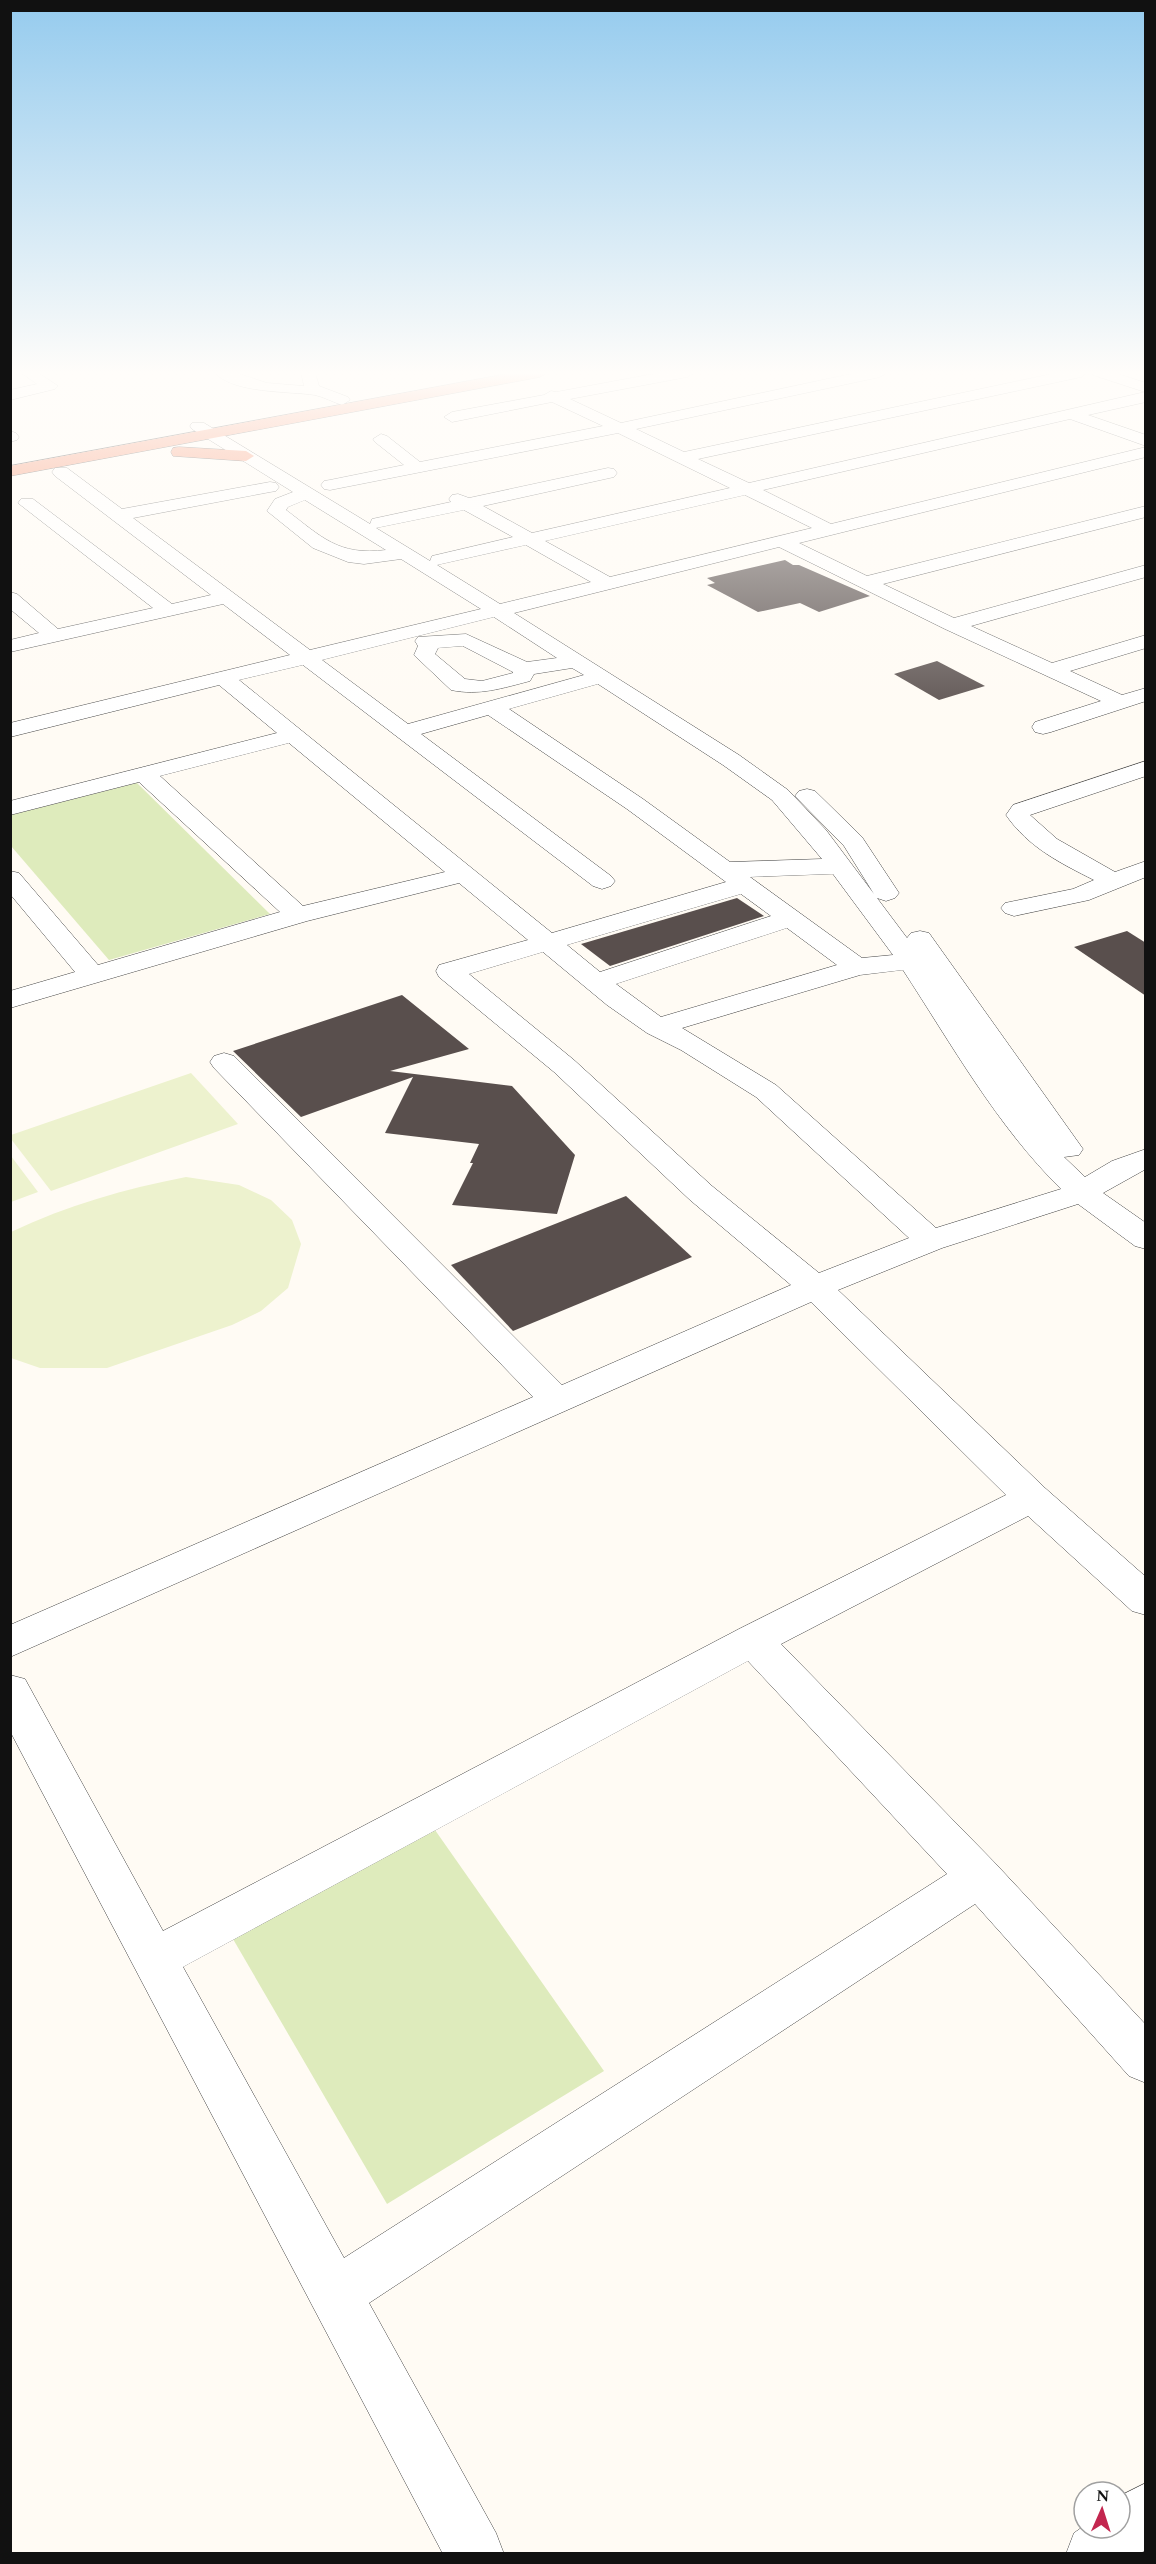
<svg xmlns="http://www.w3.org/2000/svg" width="1156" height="2564" font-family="Spectral,serif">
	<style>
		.green { fill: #deebbc }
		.pitch { fill: #edf2ce }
		.building { fill: #594f4d }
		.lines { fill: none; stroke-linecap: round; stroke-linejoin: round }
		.minor-casing { stroke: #444; stroke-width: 1 }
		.highway-casing { stroke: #222; stroke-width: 1 }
		.minor { fill: #fff; fill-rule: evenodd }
		.highway { fill: #f5825c; fill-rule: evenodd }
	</style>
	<rect width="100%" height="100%" fill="#fffbf4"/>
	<g class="green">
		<polygon points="137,783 270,914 109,960 11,846 11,815"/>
		<polygon points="428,1820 604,2071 387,2204 226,1927"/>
	</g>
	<g class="pitch">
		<polygon points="191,1073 238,1124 51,1191 11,1139 11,1135"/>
		<polygon points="11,1156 38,1192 11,1202"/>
		<path d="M186,1177L239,1185L271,1200L292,1220L301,1244L288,1288L261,1311L232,1325L107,1368H40L11,1358V1232C67,1205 125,1189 186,1177Z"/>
	</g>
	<g class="building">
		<polygon points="785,560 793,565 799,565 870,596 819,612 800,603 758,612 707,585 715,583 707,578"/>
		<polygon points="937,661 985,686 939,700 894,674"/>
		<polygon points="737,898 764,916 610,966 581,944"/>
		<polygon points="1127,931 1146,943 1146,996 1074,947"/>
		<polygon points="402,995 469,1049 390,1071 512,1086 575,1155 557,1214 452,1205 473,1163 470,1163 479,1144 385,1133 413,1077 301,1117 233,1051"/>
		<polygon points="626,1196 692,1257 513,1331 451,1265"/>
	</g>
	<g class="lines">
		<g class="minor-casing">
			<g id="minor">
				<polygon points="20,372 37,372 58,386 55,389 10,400 10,390 37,384"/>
				<path d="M214,372H234L267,383L304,386L301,372H315L319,386L348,397L350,400L342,405C333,402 324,397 315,395C289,391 233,394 214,372Z"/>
				<path d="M664,372H695L687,377L570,399L621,423L860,372H888L880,377L636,429L684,452L1061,372H1089L1081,377L698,459L749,483L1145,392L1093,375L1091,372H1112L1146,383V402L1088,415L1146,435V446L1070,419L763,490L831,524L1146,447V457L799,543L867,576L1146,506V517L883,584L954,618L1146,565V577L971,626L1052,663L1146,635V648L1070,671L1122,695L1146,688V701L1051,732L1043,734L1035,732L1032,727L1035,722L1101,701L945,629L779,547L514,613L739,755L788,790L826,830L874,894L844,846L795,796L799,791L807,789L815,791L862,837L899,893L895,898L886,901L877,898L907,938L911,933L920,931L929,933L1083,1149L1079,1155L1064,1157L1085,1177L1112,1161L1146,1149V1169L1103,1193L1146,1223V1249L1135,1246L1078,1204L942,1248L838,1290L1045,1488L1146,1577V1615L1132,1611L1028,1516L781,1644L995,1863L1146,2025V2083L1129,2076L975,1904L369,2303L496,2533L504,2554H443L10,1731V1675L25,1679L163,1931L739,1629L1006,1495L811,1302L10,1657V1625L533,1397L214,1068L210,1062L214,1056L224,1053L234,1056L562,1385L791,1285L690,1200L554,1072L439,977L436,971L439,965L528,940L459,883L307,921L10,1008V991L75,972L10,894V871L19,873L98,965L280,912L139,782L10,815V801L277,733L219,685L10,737V723L290,655L223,604L10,652V640L39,633L10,609V592L17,594L58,629L153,608L18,503L21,499H33L172,604L211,595L55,476L52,472L55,468H67L122,509L270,482L276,483L279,487L276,491L270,492L133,518L310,650L481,609L401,559L364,564L348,562L313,548L267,511L275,499L293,492L192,429L190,426L192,423H204L370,524L372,519L451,502L449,499L452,495L458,494L469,498L608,468L614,469L617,473L614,477L483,506L532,533L730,488L618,433L330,490L324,489L321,485L324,481L330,480L404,465L375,442L373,439L381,434L387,436L420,462L603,426L552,402L452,422L444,417L452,412L544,395L551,391L556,392ZM745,495L812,528L610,577L545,541ZM305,500L386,550C338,556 322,537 286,510L288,507ZM464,510L513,537L432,556L430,561L376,528ZM526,545L591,582L500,604L437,565ZM494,617L557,658L527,662L466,634L418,637L415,641L418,646L414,655L451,690C479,696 503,688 530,681L534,674L572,668L584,675L408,724L322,660ZM463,646L513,672V673L482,681L465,679L435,654L438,648ZM303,665L593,886L602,889L611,886L615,881L611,876L421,734L488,715L627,809L726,882L552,933L239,680ZM598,684L723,765L772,800L822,859L730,862L643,799L509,709ZM289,743L445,872L303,906L160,776ZM833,874L893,955L862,958L750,877ZM741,894L771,916L600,972L567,945ZM787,928L837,965L661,1017L616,984ZM543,952L607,1005L647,1033L681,1050L756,1097L909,1238L819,1273L712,1186L574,1060L469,974ZM903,970C952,1045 997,1126 1061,1189L936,1228L776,1085L682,1028L860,975ZM748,1661L947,1874L344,2258L183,1967Z"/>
				<polygon points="10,431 16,433 19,437 17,440 10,442"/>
				<path d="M1146,761V776L1030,815L1057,839L1115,872L1146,861V877L1089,900L1014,916L1005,913L1001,908L1005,903L1073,889L1094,880C1060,863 1028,847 1006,815L1013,805Z"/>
				<polygon points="1146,2483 1146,2549 1140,2554 1066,2554 1074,2533 1084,2526 1084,2528 1120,2528 1120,2496"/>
			</g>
		</g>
		<g class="highway-casing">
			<g id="highway">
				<polygon points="517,372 548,372 540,377 10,476 10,466"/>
				<polygon points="179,447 246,451 254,456 246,461 173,456 171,452 173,448"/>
			</g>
		</g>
		<use href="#minor" class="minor"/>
		<use href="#highway" class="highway"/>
	</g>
	<linearGradient id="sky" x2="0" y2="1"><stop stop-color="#95cbee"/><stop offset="0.51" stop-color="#fffdfa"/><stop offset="1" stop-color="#fffdfa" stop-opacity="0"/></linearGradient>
	<rect width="1156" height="731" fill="url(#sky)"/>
	<rect width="1156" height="2564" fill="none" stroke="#111111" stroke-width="24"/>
	<g transform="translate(1102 2510) rotate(3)"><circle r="28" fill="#ffffff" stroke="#a0a0a0" stroke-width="1.5"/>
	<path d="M0-4.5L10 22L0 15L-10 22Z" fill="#c3264f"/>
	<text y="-9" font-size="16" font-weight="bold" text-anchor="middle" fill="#111111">N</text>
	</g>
</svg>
